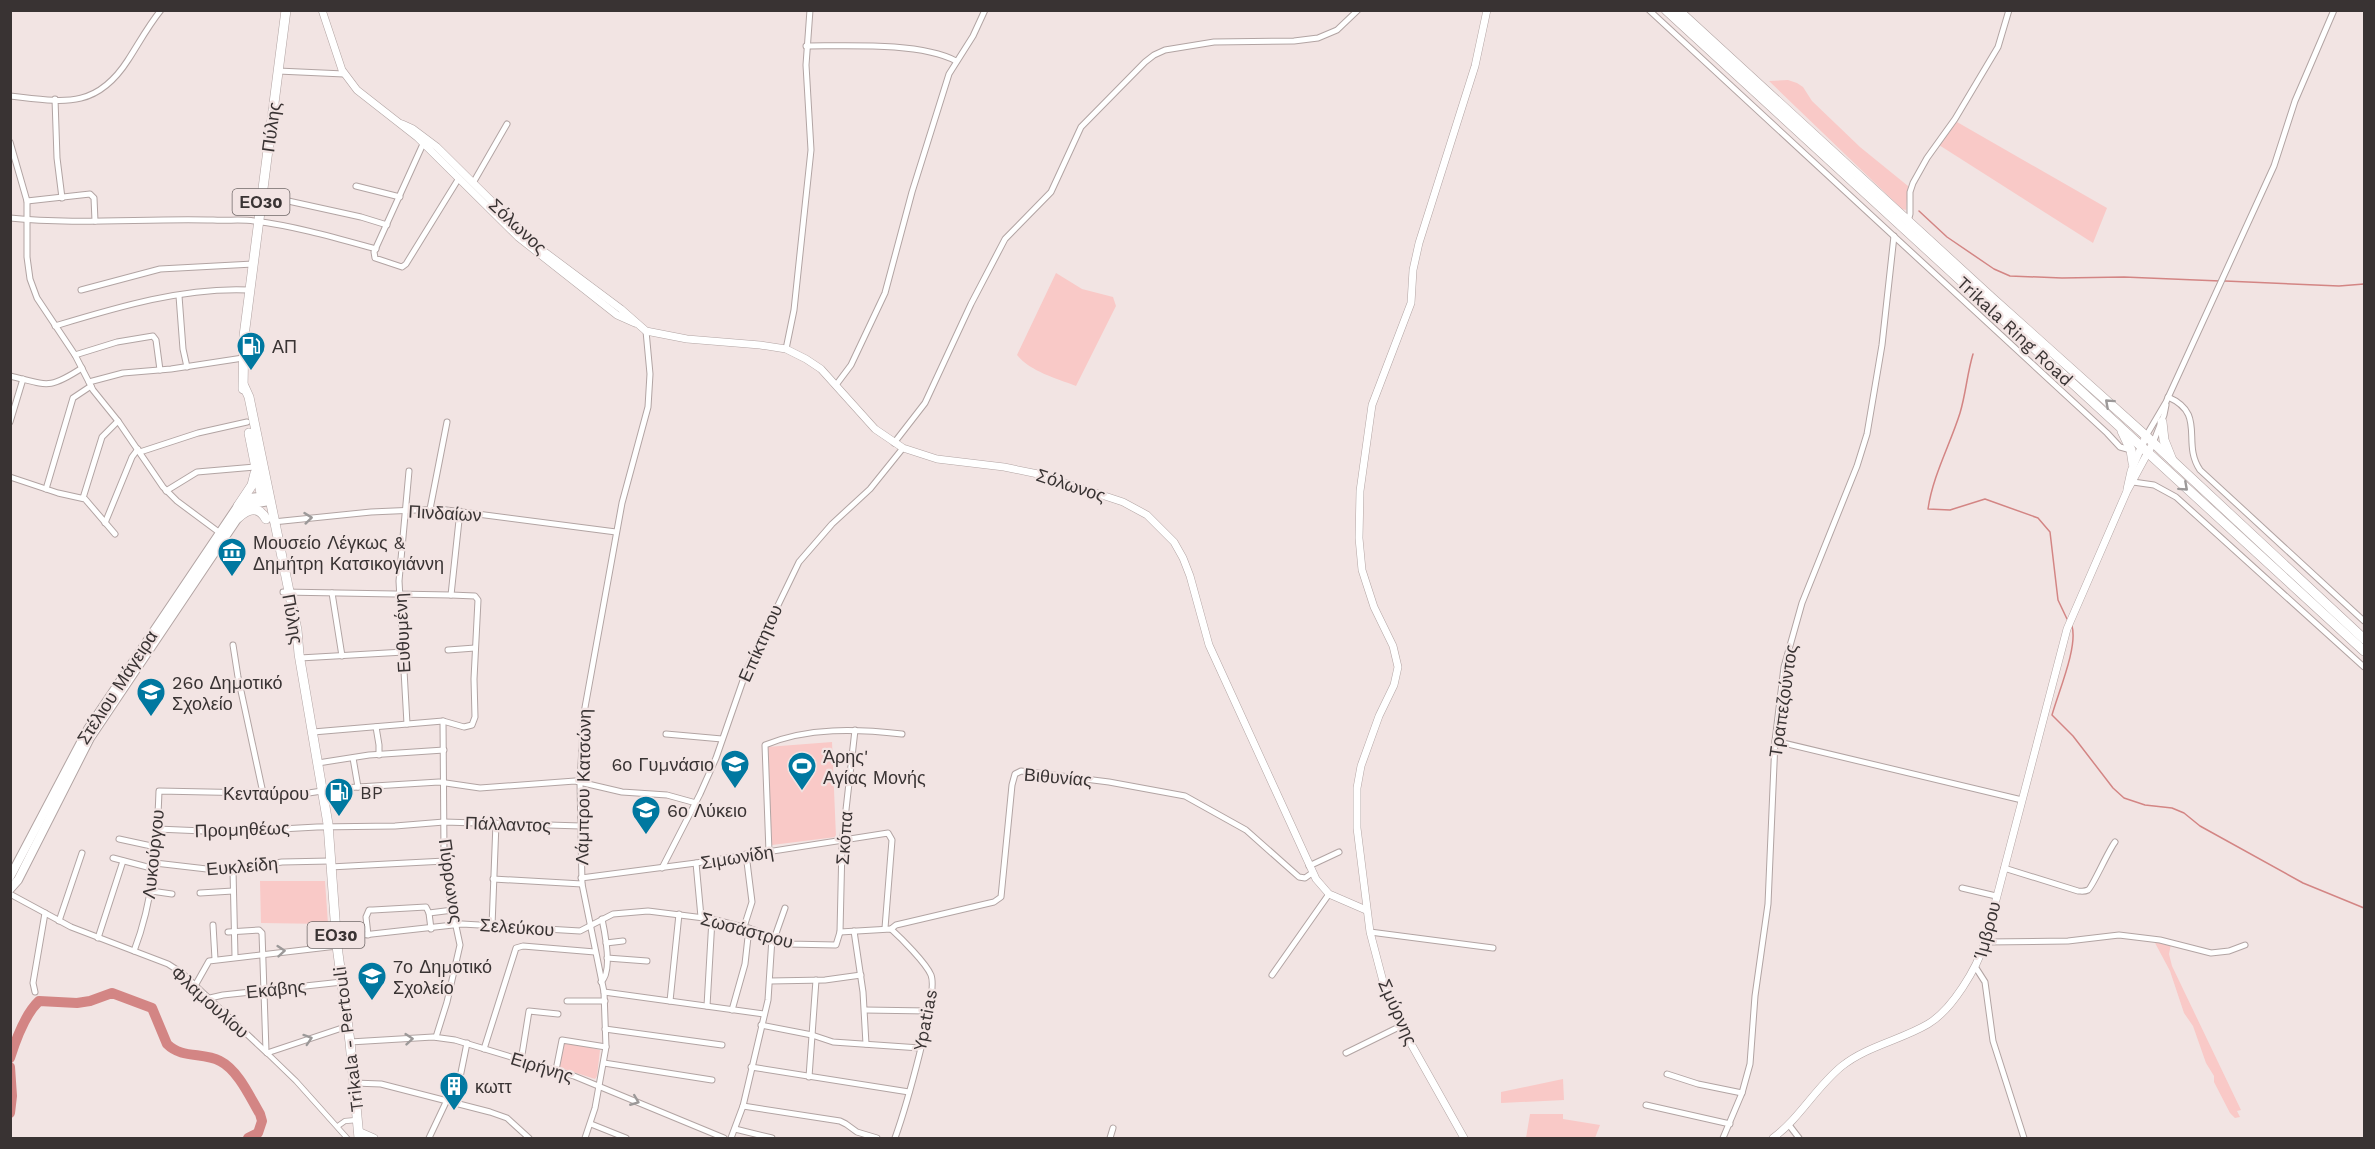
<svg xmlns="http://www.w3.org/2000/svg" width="2375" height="1149" font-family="'Work Sans',sans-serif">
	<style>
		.green { fill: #f9c9c7 }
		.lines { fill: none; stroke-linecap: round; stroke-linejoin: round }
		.stream { stroke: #d38584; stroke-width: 1.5 }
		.river { stroke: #d38584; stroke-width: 10 }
		.pedestrian-casing { stroke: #b2a4a3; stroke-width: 6 }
		.minor-casing { stroke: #b2a4a3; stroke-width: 7 }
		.tertiary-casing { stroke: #b2a4a3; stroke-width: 8 }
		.secondary-casing { stroke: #b2a4a3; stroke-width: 10 }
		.primary-casing { stroke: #b2a4a3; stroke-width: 10 }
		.pedestrian { stroke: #fff; stroke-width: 4.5 }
		.minor { stroke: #fff; stroke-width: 5 }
		.tertiary { stroke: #fff; stroke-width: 7 }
		.secondary { stroke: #fff; stroke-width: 8 }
		.primary { stroke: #fff; stroke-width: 9 }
		.oneway { stroke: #9c9999 }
		.labels { text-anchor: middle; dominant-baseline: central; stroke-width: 4.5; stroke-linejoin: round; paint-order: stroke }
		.shield { fill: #f2e4e3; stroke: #706868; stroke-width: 1.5 }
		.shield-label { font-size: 16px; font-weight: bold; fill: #393333 }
		.street-label { font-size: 18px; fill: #393333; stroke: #f2e4e3 }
		.poi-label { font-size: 18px; fill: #393333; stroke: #f2e4e3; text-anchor: start }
	</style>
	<rect width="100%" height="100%" fill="#f2e4e3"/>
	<g class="green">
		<polygon points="1788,80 1797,83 1803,87 1812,101 1860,147 1908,186 1906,210 1902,209 1769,81"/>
		<polygon points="1957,122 2107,208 2093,243 1939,145"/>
		<path d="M1056,273L1082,289L1113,297L1116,306L1076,386C1056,378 1031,372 1017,355Z"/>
		<polygon points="832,742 836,837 772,845 767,747"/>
		<polygon points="260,881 325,881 328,924 261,923"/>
		<polygon points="2154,941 2171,944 2169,954 2172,966 2241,1110 2237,1111 2240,1117 2235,1118 2230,1113 2214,1082 2214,1076 2206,1063 2193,1026 2184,1013 2170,971"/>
		<polygon points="563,1041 600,1050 597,1076 595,1079 558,1067"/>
		<polygon points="1563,1079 1564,1100 1501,1103 1501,1092"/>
		<polygon points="1530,1114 1563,1114 1563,1119 1600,1125 1595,1138 1526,1138"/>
	</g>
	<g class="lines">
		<g class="stream">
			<polyline points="1919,211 1947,237 1994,269 2010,276 2062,278 2124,277 2220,281"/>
			<polyline points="2225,281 2339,286 2364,284"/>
			<path d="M1973,354C1967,374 1966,393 1960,413C1950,445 1933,475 1928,509L1950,510L1985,499L2038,518L2050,532L2058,600L2067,619"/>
			<path d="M2072,626C2078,647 2058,693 2052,715L2073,736L2113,788L2124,798L2145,805L2172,808L2184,813L2200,826L2303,883L2364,908"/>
		</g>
		<g class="river">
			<path d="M10,1058C16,1039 25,1014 39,1001L77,1003L90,1001L112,993L152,1008L167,1044C182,1059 203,1052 220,1061C238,1070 250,1097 260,1114L262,1121L258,1133L248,1138"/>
			<polyline points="10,1067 12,1096 10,1113"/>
		</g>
		<g class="pedestrian-casing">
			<g id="pedestrian">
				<polyline points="267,1053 296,1081 347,1138"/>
				<polyline points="338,1126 345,1121 357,1120"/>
			</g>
		</g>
		<g class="minor-casing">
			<g id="minor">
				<polyline points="1649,10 2107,433 2120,447 2131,450"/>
				<path d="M806,46C847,46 920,42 956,61"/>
				<polyline points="278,71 344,74"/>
				<path d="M10,96C63,102 96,110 128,60C139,43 148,26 161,10"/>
				<polyline points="55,99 57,158 62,198"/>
				<polyline points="10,142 27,201 27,257 30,279 37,298 75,355 93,390 118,421 163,487 177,501 220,533"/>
				<polyline points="423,144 374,252 375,258 402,267 406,264 459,178"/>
				<polyline points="473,183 507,124"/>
				<polyline points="356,186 400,197"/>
				<polyline points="261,195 361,217 387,225"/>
				<polyline points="27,201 90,194 94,198 95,221"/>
				<path d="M10,218C78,225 146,218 213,220C227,221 241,219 254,221C295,226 336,238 376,249"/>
				<polyline points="1908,221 1910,214 1910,192 1913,183 1927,158 1955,119 1998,47 2009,10"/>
				<polyline points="81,290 160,269 253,264"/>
				<polyline points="179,296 183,349 187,367"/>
				<path d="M55,326C118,307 184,287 249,290"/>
				<polyline points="786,349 794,310 811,150 806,65 810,10"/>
				<polyline points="75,355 117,342 153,336 156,340 160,370"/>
				<path d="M10,376C48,385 48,390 82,368"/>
				<polyline points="89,382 123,373 171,369 243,358"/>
				<polyline points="836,385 851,365 885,293 912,192 949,74 973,36 985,10"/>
				<path d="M2168,397C2207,414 2181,442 2200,470L2364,621"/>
				<polyline points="10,422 23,379"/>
				<polyline points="2146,436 2166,402 2274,166 2295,101 2334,10"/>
				<polyline points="894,443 925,403 971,304 1005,239 1051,192 1081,127 1145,62 1154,55 1165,50 1214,42 1294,41 1318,38 1337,30 1358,10"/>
				<polyline points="2153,443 2164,415 2166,405"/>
				<polyline points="140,452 198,433 247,422"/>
				<polyline points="10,477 58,493 85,499 115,534"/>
				<polyline points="2133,482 2154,485 2176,497 2364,667"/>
				<polyline points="46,489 73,398 91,386"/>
				<polyline points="166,491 197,472 255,467"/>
				<polyline points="83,498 102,437 118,421"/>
				<polyline points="430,509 447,422"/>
				<polyline points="273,522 371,512 439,509 616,532"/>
				<polyline points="105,523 132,457 138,449"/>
				<polyline points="283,592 451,595 475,596 478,600 474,679 475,717 472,725 464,727 443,721 313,732"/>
				<polyline points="332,593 342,656"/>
				<polyline points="451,595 460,511"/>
				<polyline points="233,645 238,677 263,793"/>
				<polyline points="448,650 475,648"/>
				<polyline points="300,658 404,652"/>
				<polyline points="407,724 399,581 409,471"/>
				<polyline points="376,727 379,745 379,755"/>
				<polyline points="666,734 722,739"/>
				<polyline points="1775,741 2022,800"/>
				<polyline points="353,758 358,787"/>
				<polyline points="318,763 369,755 444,750"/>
				<polyline points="157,829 227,832 317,827 395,826 444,822 581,826"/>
				<polyline points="119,839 156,847"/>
				<path d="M769,852L765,745C808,727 857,729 902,734"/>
				<polyline points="113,858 155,869"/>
				<polyline points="155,863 224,871 282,862 330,861"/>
				<polyline points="696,863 701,917"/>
				<polyline points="1309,866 1339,852"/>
				<polyline points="330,867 445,861"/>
				<polyline points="662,868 700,794 716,758 747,669 799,562 832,524 870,489 903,448"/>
				<path d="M2004,868L2078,891C2081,891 2084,892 2088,890C2092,888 2108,851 2115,842"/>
				<polyline points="233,870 235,956"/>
				<polyline points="581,878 696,863 888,833 892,840 885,928"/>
				<polyline points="493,879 582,884"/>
				<polyline points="1962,888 1996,896"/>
				<polyline points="151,891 172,894"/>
				<polyline points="200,893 233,891"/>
				<polyline points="10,894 71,927 168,964 182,973 267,1053"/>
				<polyline points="429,913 453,910"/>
				<polyline points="59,921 82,853"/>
				<polyline points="213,925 215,959"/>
				<polyline points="492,926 496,823"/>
				<polyline points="744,927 752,902 746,854"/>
				<polyline points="891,929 896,925 994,902 1001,897 1012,785 1015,774 1021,771 1109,782 1185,796 1246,830 1299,877 1305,878 1312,873"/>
				<polyline points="854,931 863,992 866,1044"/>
				<polyline points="228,932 259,930 262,933 266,1051"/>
				<path d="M840,932L891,929C901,938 926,963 931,975C939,995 904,1113 895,1138"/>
				<polyline points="1370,932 1493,948"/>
				<polyline points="368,935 366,917 369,910 373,910 426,907 429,913 431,929"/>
				<polyline points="98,938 123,861"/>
				<polyline points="336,938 462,924 580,931 613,914 648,911 712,919 754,930 788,944 836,945 840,932 842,845 855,730"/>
				<polyline points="774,939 785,908"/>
				<polyline points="1985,942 2068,941 2119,935 2160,940 2211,953 2229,951 2245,945"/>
				<polyline points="606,943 623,941"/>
				<path d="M134,951C154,899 157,846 159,791L302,794L342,788L439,782L480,788L575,781L622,792L667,795L696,803"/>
				<polyline points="607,958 647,961"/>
				<polyline points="1976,968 1985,982 1993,1041 2024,1138"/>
				<polyline points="1272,975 1329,894"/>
				<polyline points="770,981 825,980 861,975"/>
				<path d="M601,982C613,972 605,933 602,919"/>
				<polyline points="196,984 209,961 337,946"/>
				<polyline points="35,992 33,983 45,913"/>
				<polyline points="604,992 764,1014"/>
				<polyline points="210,998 223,995 342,982"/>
				<polyline points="567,1001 605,1001"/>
				<polyline points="670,1001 679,914"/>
				<polyline points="707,1006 712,919"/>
				<polyline points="732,1010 745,964 749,928"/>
				<polyline points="865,1010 928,1011"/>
				<polyline points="761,1025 812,1035 833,1042 920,1048"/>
				<polyline points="605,1029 722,1045"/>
				<polyline points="436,1037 447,1002 460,945 450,898 444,852 443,721"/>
				<polyline points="350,1042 433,1037 455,1040 574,1076 724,1138"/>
				<polyline points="484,1049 516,948 523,946 595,952"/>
				<polyline points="267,1053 348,1026"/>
				<polyline points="1346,1053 1401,1026"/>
				<polyline points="521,1061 529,1011 558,1014"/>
				<polyline points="604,1063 712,1080"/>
				<polyline points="751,1067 909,1092"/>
				<polyline points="556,1070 562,1040 606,1047"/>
				<polyline points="1667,1074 1698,1084 1742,1093"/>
				<polyline points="809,1077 816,980"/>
				<polyline points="354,1083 381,1084 490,1112 507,1118 529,1138"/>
				<polyline points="455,1102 467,1043"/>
				<polyline points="1646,1105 1730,1124"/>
				<polyline points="743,1106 840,1121 846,1124 857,1132 877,1138"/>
				<polyline points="591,1124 626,1138"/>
				<polyline points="1789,1125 1799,1138"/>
				<polyline points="735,1129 772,1138"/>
				<polyline points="429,1138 447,1100"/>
				<polyline points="585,1138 595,1108 606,1047 604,992 582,884 580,782 584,713 622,503 648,407 650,374 646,331"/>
				<polyline points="731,1138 743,1106 768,1000 772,938"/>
				<polyline points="1110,1138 1113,1128"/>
				<polyline points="1723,1138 1742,1093 1750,1064 1755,996 1768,904 1775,741 1784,667 1802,603 1857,466 1867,434 1882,345 1894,236"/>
			</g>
		</g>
		<g class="tertiary-casing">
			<g id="tertiary">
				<polyline points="322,10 342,70 357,90 417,137 518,237 617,315 635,323"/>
				<polyline points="402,124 413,129 437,147 538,247 621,309 646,331 687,339 760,345 786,349 806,359 821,369 875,429 903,448 937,459 1004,467 1038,474 1123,502 1147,515 1174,542 1183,558 1190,576 1209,645 1316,879 1329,894 1366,910"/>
				<polyline points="2127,489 2131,471 2146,436"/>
				<polyline points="358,1131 374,1138"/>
				<polyline points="1464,1138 1401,1026 1385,989 1370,932 1357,828 1357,788 1361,766 1379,716 1394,685 1398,667 1393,646 1374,607 1362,570 1359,538 1360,491 1372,405 1411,303 1413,270 1419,243 1475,66 1487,10"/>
				<path d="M1773,1138C1800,1118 1816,1087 1842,1066C1867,1046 1901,1040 1928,1024C1952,1010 1977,968 1985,942L2067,629L2127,491L2153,443"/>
			</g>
		</g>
		<g class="secondary-casing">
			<g id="secondary">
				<polyline points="10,877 88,729 238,506 249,498 267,496"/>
				<polyline points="10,889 18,880 90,738 243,510 252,504 269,501"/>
			</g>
		</g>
		<g class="primary-casing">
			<g id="primary">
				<polyline points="1666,10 2364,651"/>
				<polyline points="1678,10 1992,298 2146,436 2364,639"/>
				<polyline points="244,386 249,397 297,630 299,654 328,824 337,946 350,1042 359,1138"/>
				<polyline points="243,389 244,336 286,10"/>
				<polyline points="2162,422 2164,440 2172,460"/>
				<polyline points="2122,431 2131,450 2133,463"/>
				<polyline points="249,433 262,498"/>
				<polyline points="238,506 252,485 255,473"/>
				<path d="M238,518C249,508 259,506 266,519"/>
			</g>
		</g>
		<use href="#pedestrian" class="pedestrian"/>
		<use href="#minor" class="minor"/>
		<use href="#tertiary" class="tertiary"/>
		<use href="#secondary" class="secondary"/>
		<use href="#primary" class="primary"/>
	</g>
	<defs><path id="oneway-chevron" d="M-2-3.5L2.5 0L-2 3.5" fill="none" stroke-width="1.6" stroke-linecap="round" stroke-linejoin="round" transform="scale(1.5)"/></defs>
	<g class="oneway">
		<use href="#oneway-chevron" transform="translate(2109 403) rotate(-138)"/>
		<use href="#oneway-chevron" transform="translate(2184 487) rotate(42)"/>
		<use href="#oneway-chevron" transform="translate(308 518) rotate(-6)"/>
		<use href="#oneway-chevron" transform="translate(281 951) rotate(-5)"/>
		<use href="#oneway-chevron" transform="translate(308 1039) rotate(-18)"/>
		<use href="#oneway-chevron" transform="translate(409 1039) rotate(-5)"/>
		<use href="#oneway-chevron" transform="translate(635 1101) rotate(22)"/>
	</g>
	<defs>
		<g id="fuel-pin" transform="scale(1.5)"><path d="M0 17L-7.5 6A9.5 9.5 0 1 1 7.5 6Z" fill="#0078a0" stroke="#f2e4e3"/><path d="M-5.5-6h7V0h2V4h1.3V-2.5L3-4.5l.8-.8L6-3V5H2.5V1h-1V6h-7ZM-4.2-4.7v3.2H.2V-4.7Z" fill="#fff"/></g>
		<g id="museum-pin" transform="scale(1.5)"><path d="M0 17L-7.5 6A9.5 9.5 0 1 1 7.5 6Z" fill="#0078a0" stroke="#f2e4e3"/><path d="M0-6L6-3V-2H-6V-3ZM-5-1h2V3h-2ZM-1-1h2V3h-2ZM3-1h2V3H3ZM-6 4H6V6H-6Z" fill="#fff"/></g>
		<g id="school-pin" transform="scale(1.5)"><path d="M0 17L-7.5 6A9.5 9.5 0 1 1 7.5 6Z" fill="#0078a0" stroke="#f2e4e3"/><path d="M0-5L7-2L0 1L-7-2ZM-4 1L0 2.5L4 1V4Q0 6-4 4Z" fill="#fff"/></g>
		<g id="stadium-pin" transform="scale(1.5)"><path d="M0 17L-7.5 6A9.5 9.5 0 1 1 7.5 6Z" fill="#0078a0" stroke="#f2e4e3"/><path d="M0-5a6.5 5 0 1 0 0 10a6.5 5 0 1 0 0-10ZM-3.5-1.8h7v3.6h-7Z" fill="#fff"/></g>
		<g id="building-pin" transform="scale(1.5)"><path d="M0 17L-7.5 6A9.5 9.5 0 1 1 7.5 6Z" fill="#0078a0" stroke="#f2e4e3"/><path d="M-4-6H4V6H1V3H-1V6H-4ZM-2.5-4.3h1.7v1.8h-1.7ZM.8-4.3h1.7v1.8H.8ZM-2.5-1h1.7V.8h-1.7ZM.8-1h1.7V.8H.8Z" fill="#fff"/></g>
	</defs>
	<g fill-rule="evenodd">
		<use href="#fuel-pin" x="251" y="346"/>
		<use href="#museum-pin" x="232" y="552"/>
		<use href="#school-pin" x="151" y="692"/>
		<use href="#school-pin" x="735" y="764"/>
		<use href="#stadium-pin" x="802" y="766"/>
		<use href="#fuel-pin" x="339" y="792"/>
		<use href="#school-pin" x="646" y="810"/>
		<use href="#school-pin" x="372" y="976"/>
		<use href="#building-pin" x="454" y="1086"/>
	</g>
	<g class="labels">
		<g class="shield">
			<rect x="232.5" y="189" width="57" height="26" rx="4.5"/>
			<rect x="307.5" y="922" width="57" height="26" rx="4.5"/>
		</g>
		<g class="shield-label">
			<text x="261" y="202">ΕΟ30</text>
			<text x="336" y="935">ΕΟ30</text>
		</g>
		<g class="street-label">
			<text transform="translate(271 127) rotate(-82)">Πύλης</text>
			<text transform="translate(518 226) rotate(43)">Σόλωνος</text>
			<text transform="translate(2015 331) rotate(43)">Trikala Ring Road</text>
			<text transform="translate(1071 485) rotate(18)">Σόλωνος</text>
			<text transform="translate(445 513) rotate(3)">Πινδαίων</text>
			<text transform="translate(293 619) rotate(80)">Πύλης</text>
			<text transform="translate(402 633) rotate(-93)">Ευθυμένη</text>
			<text transform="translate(760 643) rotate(-66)">Επίκτητου</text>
			<text transform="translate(117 687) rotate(-57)">Στέλιου Μάγειρα</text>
			<text transform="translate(1783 701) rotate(-82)">Τραπεζούντος</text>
			<text transform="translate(1058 777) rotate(5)">Βιθυνίας</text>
			<text transform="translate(583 787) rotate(-89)">Λάμπρου Κατσώνη</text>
			<text x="266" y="793">Κενταύρου</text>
			<text transform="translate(508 824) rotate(2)">Πάλλαντος</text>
			<text transform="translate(242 829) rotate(-2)">Προμηθέως</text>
			<text transform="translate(844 838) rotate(-86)">Σκόπα</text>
			<text transform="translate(153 854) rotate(-84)">Λυκούργου</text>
			<text transform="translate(737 857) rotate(-9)">Σιμωνίδη</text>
			<text transform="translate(242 866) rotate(-5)">Ευκλείδη</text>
			<text transform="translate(451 881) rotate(82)">Πύρρωνος</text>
			<text transform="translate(517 927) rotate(4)">Σελεύκου</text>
			<text transform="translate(747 930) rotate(15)">Σωσάστρου</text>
			<text transform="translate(1987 930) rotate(-75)">Ίμβρου</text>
			<text transform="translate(276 989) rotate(-6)">Εκάβης</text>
			<text transform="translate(210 1002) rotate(42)">Φλαμουλίου</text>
			<text transform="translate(1398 1012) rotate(66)">Σμύρνης</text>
			<text transform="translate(925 1020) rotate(-79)">Ypatias</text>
			<text transform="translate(348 1039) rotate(-97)">Trikala - Pertouli</text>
			<text transform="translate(542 1067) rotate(17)">Ειρήνης</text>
		</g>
		<g class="poi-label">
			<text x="272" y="346">ΑΠ</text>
			<text x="253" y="542">Μουσείο Λέγκως &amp;<tspan x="253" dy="21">Δημήτρη Κατσικογιάννη</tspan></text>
			<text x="172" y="682">26ο Δημοτικό<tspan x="172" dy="21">Σχολείο</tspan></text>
			<text x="823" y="756">Άρης'<tspan x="823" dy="21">Αγίας Μονής</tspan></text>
			<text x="714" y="764" text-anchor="end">6ο Γυμνάσιο</text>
			<text x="360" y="792">BP</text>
			<text x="667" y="810">6ο Λύκειο</text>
			<text x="393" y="966">7ο Δημοτικό<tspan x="393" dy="21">Σχολείο</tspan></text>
			<text x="475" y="1086">κωττ</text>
		</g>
	</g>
	<rect width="2375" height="1149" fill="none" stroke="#393333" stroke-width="24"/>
</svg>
